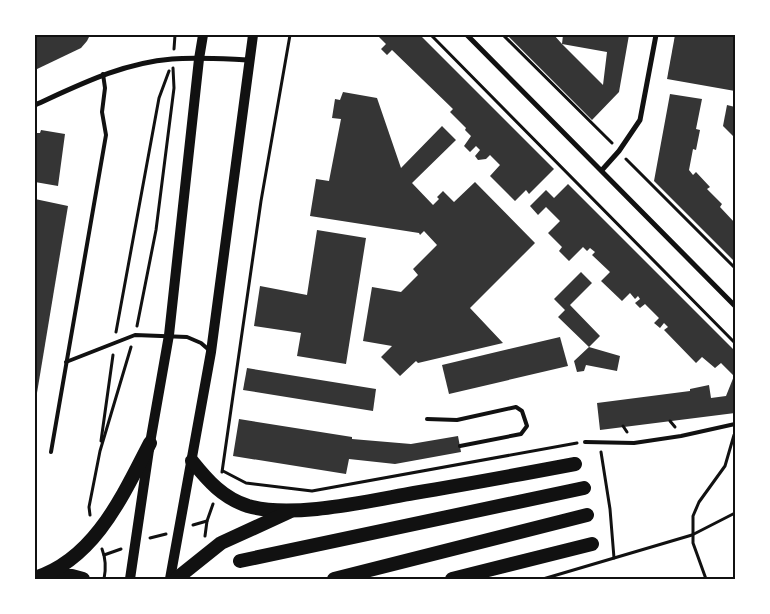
<svg xmlns="http://www.w3.org/2000/svg" width="770" height="614" font-family="'PT Sans Narrow',sans-serif">
	<style>
		.building { fill: #353535 }
		.lines { fill: none; stroke-linecap: round; stroke-linejoin: round }
		.path { stroke: #111; stroke-width: 3 }
		.service { stroke: #111; stroke-width: 4 }
		.minor { stroke: #111; stroke-width: 5 }
		.secondary { stroke: #111; stroke-width: 10 }
		.trunk { stroke: #111; stroke-width: 14 }
		.neatline { fill: none; stroke: #111; stroke-width: 2 }
	</style>
	<rect width="100%" height="100%" fill="#fff"/>
	<g class="building">
		<polygon points="35,35 90,35 87,41 81,48 35,70"/>
		<polygon points="377,35 420,35 554,169 529,194 526,190 515,201 490,176 500,165 490,155 486,159 478,160 475,156 480,150 476,146 470,152 464,146 471,136 465,130 466,128 450,112 453,109 392,50 387,55 381,49 386,44"/>
		<polygon points="507,35 554,35 562,44 603,85 607,52 562,44 563,35 629,35 619,92 592,120"/>
		<polygon points="675,35 735,35 735,91 667,79"/>
		<polygon points="343,92 377,98 401,168 442,126 456,140 412,183 433,205 439,199 437,197 443,191 454,202 475,182 535,243 470,308 503,343 418,363 416,361 400,376 381,357 392,346 363,341 372,287 401,292 418,275 413,269 437,245 424,231 420,235 419,233 310,216 316,179 329,181 341,119 332,118 335,99 340,100"/>
		<polygon points="670,94 702,99 696,129 700,130 696,150 693,149 689,170 693,175 696,172 710,187 707,189 722,204 720,207 735,223 735,262 654,181"/>
		<polygon points="727,105 735,107 735,138 723,126"/>
		<polygon points="41,130 65,134 58,186 35,182 35,133 40,133"/>
		<polygon points="568,184 735,351 735,413 600,430 597,403 690,391 690,389 709,385 711,398 726,396 734,376 721,363 715,368 702,357 696,363 664,330 668,327 664,323 660,328 654,323 659,318 645,304 640,308 635,303 640,299 638,296 635,299 630,293 622,301 601,281 610,272 592,255 595,252 590,248 587,251 583,247 569,261 559,251 562,247 548,233 560,221 546,207 538,215 530,206 546,190 554,198"/>
		<polygon points="35,199 68,206 36,399 35,399"/>
		<polygon points="317,230 366,238 346,364 297,356 301,333 254,326 260,286 307,295"/>
		<polygon points="581,272 592,283 570,305 600,336 589,347 558,317 565,310 554,299"/>
		<polygon points="560,337 568,366 449,394 442,365"/>
		<polygon points="589,347 620,356 617,371 586,365 584,371 577,372 574,361"/>
		<polygon points="247,368 376,389 373,411 243,390"/>
		<polygon points="239,419 352,437 352,439 411,444 458,436 461,452 395,464 349,459 346,474 233,456"/>
	</g>
	<g class="lines">
		<g class="path">
			<polyline points="431,35 735,343"/>
			<polyline points="503,35 612,143"/>
			<polyline points="174,49 175,35"/>
			<polyline points="626,159 735,268"/>
			<polyline points="137,326 156,230 174,88 173,68"/>
			<polyline points="116,332 159,98 169,71"/>
			<polyline points="670,421 675,427"/>
			<polyline points="623,426 627,432"/>
			<polyline points="101,441 113,355"/>
			<polyline points="601,452 610,509 614,558"/>
			<polyline points="223,471 246,483 312,491 577,443"/>
			<polyline points="222,472 261,201 290,35"/>
			<polyline points="90,515 89,507 100,451 131,347"/>
			<polyline points="193,525 207,521"/>
			<polyline points="205,536 207,521 213,504"/>
			<polyline points="150,538 166,534"/>
			<path d="M102,549C106,559 106,569 104,579"/>
			<polyline points="104,555 121,549"/>
			<polyline points="543,579 692,535 735,513"/>
			<polyline points="706,579 693,543 693,516 699,502 725,466 734,435"/>
		</g>
		<g class="service">
			<polyline points="66,362 135,335 187,337 201,343 209,350"/>
			<polyline points="427,419 457,420 516,407 522,411 527,426 521,434 460,446"/>
			<polyline points="585,442 634,443 681,436 735,424"/>
			<polyline points="51,452 106,135 102,112 105,88 103,74"/>
		</g>
		<g class="minor">
			<polyline points="467,35 735,306"/>
			<path d="M35,105C79,85 122,63 172,59C197,57 224,59 249,60"/>
			<polyline points="602,170 619,151 640,120 656,35"/>
		</g>
		<g class="secondary">
			<polyline points="130,579 150,443 169,335 199,59 203,35"/>
			<polyline points="170,579 211,352 253,35"/>
		</g>
		<g class="trunk">
			<path d="M192,461C208,481 223,498 248,506C292,519 368,501 414,493C468,484 522,474 575,464"/>
			<polyline points="240,561 584,488"/>
			<polyline points="45,575 72,576 83,579"/>
			<path d="M35,578C95,559 123,495 150,443"/>
			<polyline points="176,579 221,543 289,512"/>
			<polyline points="334,579 587,515"/>
			<polyline points="452,579 592,544"/>
		</g>
	</g>
	<rect width="770" height="614" fill="none" stroke="#ffffff" stroke-width="72"/>
	<rect x="36" y="36" width="698" height="542" class="neatline"/>
</svg>
